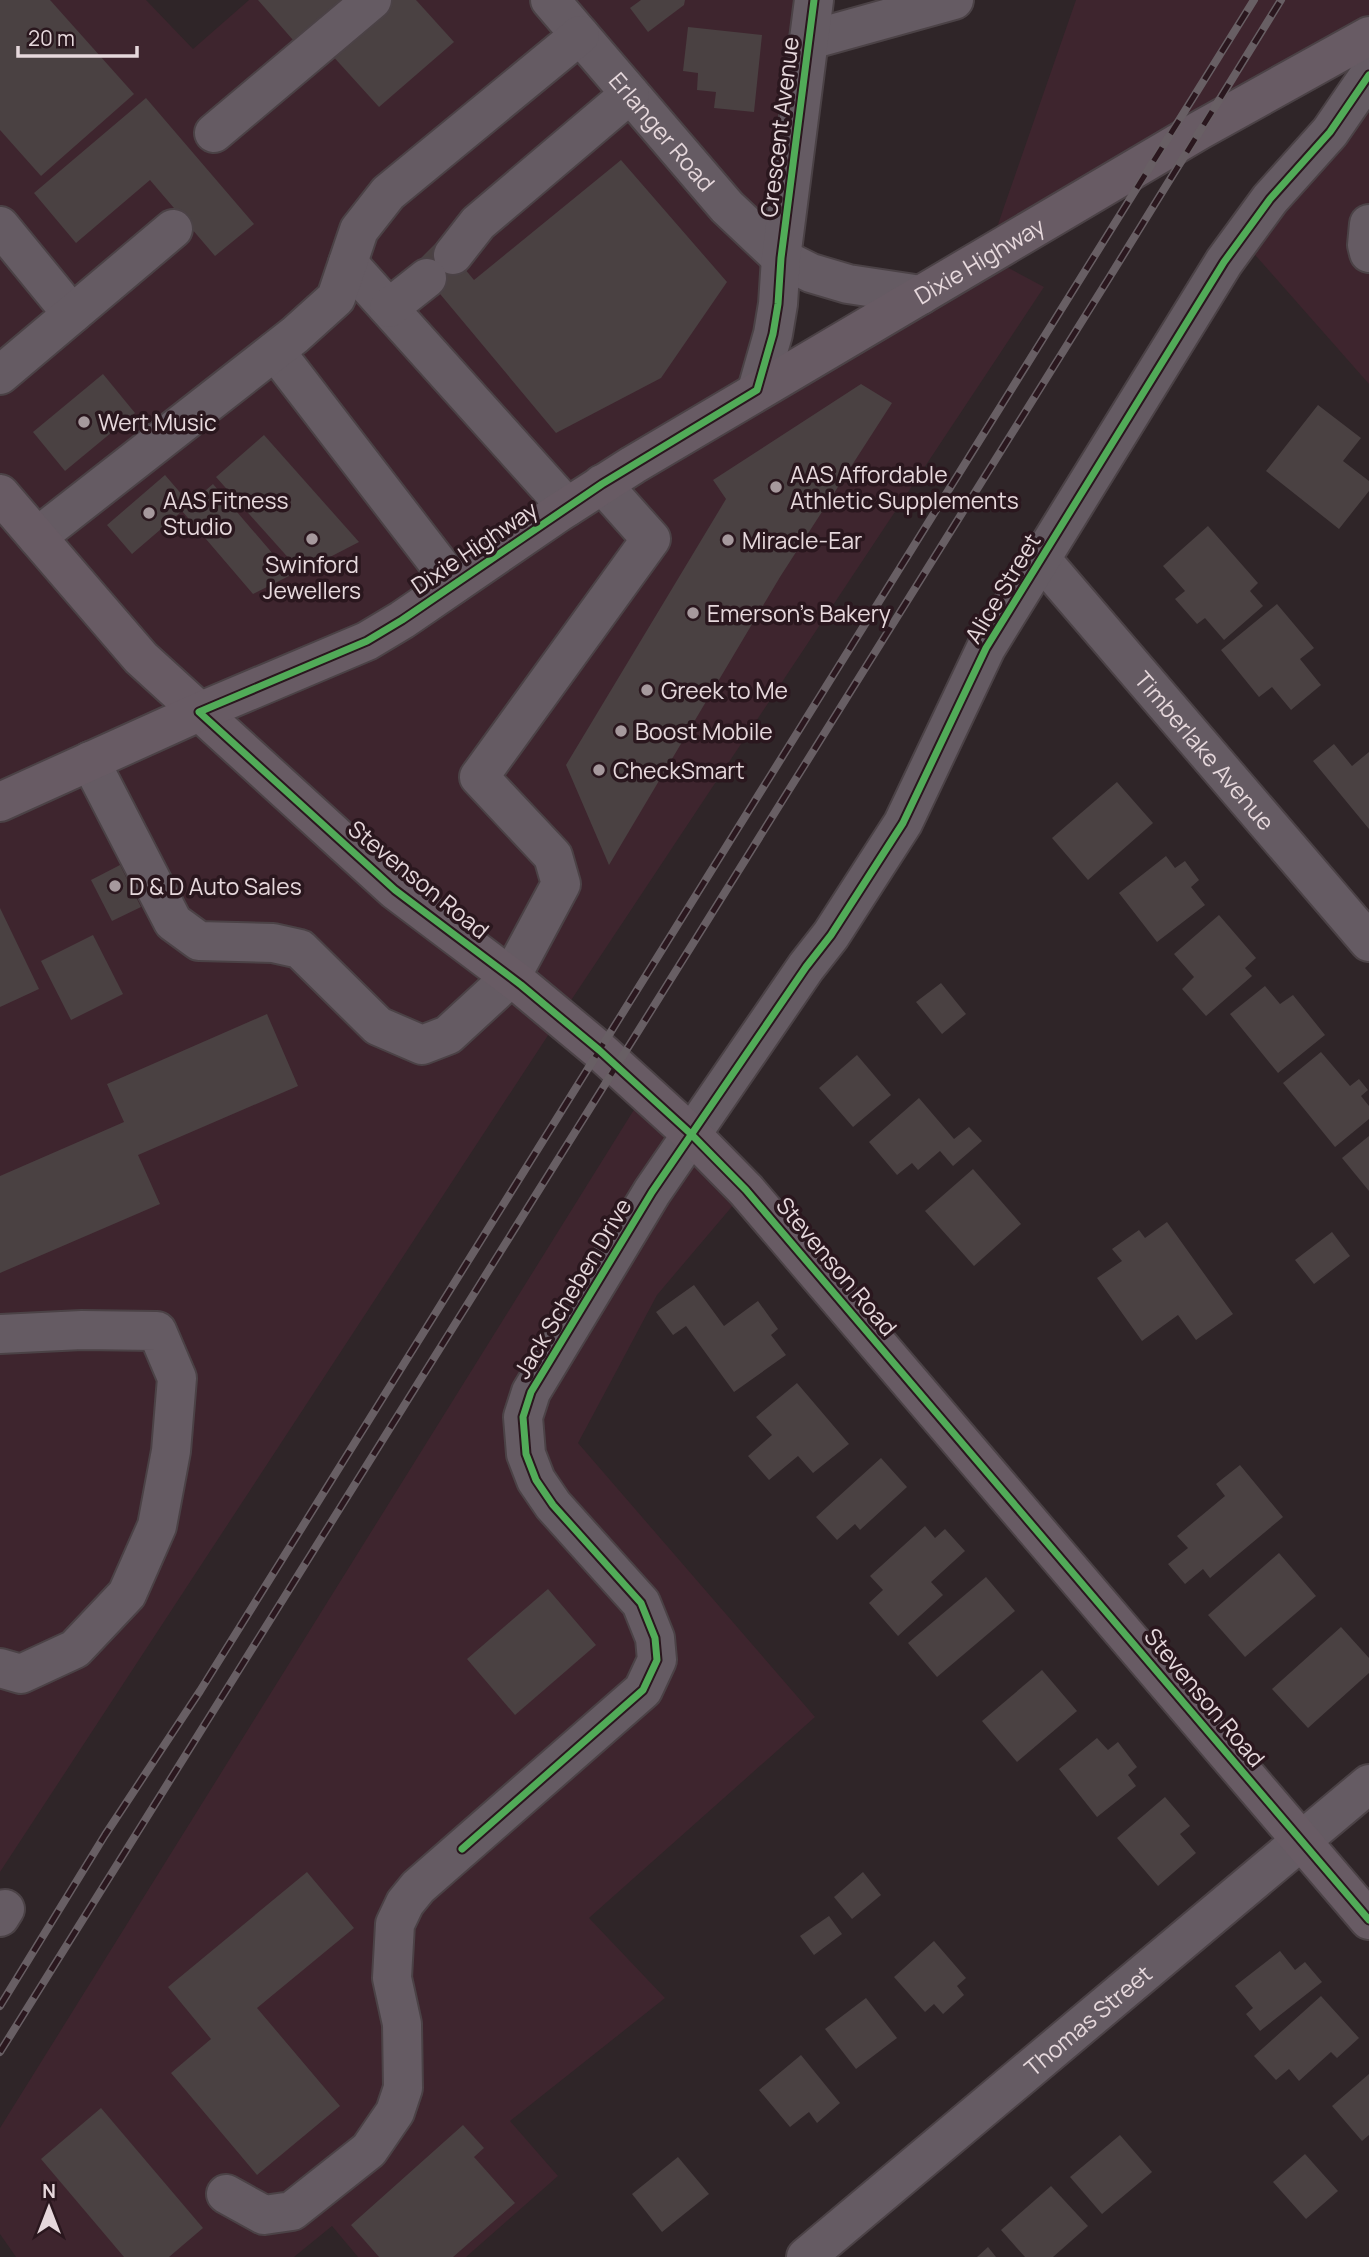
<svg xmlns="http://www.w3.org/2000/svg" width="1369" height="2257" font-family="Manrope,sans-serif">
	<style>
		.built { fill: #3e252e }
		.building { fill: #4a4142 }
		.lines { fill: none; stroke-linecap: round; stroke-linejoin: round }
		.minor-casing { stroke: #4b4246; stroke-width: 42 }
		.major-casing { stroke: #4b4246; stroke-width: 42 }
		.minor { stroke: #655b63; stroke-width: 38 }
		.major { stroke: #685b64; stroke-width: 38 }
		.rail-casing { stroke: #685f64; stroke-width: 8 }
		.rail { stroke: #2a171e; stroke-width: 5; stroke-dasharray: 16; stroke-linecap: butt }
		.cycleway-casing { stroke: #2a171e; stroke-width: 11 }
		.cycleway { stroke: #51ab58; stroke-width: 7 }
		.poi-dot { fill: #a6999d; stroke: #2a171e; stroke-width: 2.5 }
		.labels { text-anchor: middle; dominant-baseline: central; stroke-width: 7; stroke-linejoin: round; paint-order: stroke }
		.street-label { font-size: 23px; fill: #e6d8dc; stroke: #2a171e }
		.poi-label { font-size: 23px; fill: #e6d8dc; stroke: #2a171e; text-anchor: start }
	</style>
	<rect width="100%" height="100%" fill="#2f2528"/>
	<g class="built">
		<polygon points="0,0 146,0 193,49 249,0 814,0 758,389 987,256 1076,0 1369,0 1369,37 988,257 1044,287 560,1017 0,1872"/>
		<polygon points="1369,75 1369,384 1241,239"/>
		<polygon points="645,1092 746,1190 657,1295 578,1443 815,1717 589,1918 665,1998 510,2121 558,2176 466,2257 358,2257 332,2226 294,2257 16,2257 0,2234 0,2128"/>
	</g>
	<g class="building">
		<polygon points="0,0 50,0 134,94 41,176 0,130"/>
		<polygon points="258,0 357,0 300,48"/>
		<polygon points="392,0 416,0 454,42 379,107 331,54"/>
		<polygon points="641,0 685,0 684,5 648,32 630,8"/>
		<polygon points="688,27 762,35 754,112 714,108 716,92 697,90 698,73 683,71"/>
		<polygon points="146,98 254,224 215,256 150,180 76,243 34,193"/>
		<polygon points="621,160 727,282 661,378 556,433 415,264 440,239 474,280"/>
		<polygon points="103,374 135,413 65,471 33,432"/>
		<polygon points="861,384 892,403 780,577 609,865 566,765 726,499 713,480"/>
		<polygon points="1318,405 1361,438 1343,461 1369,481 1369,491 1339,529 1266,471"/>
		<polygon points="264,435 359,542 301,572 216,477"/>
		<polygon points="165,475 190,504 213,484 291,575 253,594 182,511 132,554 107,525"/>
		<polygon points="1208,526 1258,583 1250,591 1263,606 1224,640 1205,618 1197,624 1175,599 1185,591 1163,566"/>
		<polygon points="1277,604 1314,648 1300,659 1321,685 1291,710 1272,687 1259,697 1221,650"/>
		<polygon points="1334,744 1352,766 1369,752 1369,829 1313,761"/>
		<polygon points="1117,782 1153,823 1088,880 1052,838"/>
		<polygon points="1166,856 1175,868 1185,861 1199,880 1191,887 1205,905 1157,942 1119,893"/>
		<polygon points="120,865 141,907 112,921 91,880"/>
		<polygon points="0,908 39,989 0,1007"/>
		<polygon points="1219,915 1256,958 1245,968 1252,976 1206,1016 1182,989 1194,977 1174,954"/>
		<polygon points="93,935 123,994 71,1020 41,961"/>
		<polygon points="941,983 966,1014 942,1034 916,1002"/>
		<polygon points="1265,986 1280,1004 1293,995 1325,1035 1278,1073 1230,1014"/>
		<polygon points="267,1014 298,1086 138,1155 160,1204 0,1273 0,1176 124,1122 107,1084"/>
		<polygon points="1321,1052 1350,1086 1359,1079 1368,1090 1361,1096 1369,1106 1369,1119 1335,1147 1283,1083"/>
		<polygon points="857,1055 891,1095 853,1127 819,1088"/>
		<polygon points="919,1098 954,1139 969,1127 982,1141 953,1166 940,1151 918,1170 912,1163 897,1175 869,1142"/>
		<polygon points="1369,1136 1369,1191 1342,1158"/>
		<polygon points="973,1169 1021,1224 974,1266 925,1211"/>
		<polygon points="1167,1222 1233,1314 1196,1340 1178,1315 1142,1341 1097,1278 1122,1261 1112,1249 1139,1230 1145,1238"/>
		<polygon points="1332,1232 1350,1256 1314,1284 1295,1260"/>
		<polygon points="694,1285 724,1326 758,1301 778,1329 771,1335 786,1355 734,1392 686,1326 673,1335 656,1312"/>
		<polygon points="797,1383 849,1444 813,1473 798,1456 769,1480 748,1456 772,1435 756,1417"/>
		<polygon points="881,1458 907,1487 860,1530 855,1524 837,1540 816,1517"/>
		<polygon points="1240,1465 1283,1517 1210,1578 1203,1569 1185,1584 1168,1564 1188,1548 1177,1536 1225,1496 1216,1484"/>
		<polygon points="925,1526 935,1538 945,1529 965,1551 931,1582 943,1595 898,1636 869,1603 883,1590 870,1576"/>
		<polygon points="1279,1553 1316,1596 1245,1657 1208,1615"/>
		<polygon points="986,1577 1015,1611 937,1677 908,1643"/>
		<polygon points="548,1589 596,1645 515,1715 467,1659"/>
		<polygon points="1341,1627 1369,1658 1369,1673 1308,1728 1272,1689"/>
		<polygon points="1042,1670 1077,1711 1017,1762 982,1721"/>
		<polygon points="1097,1738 1108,1750 1118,1742 1137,1767 1128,1775 1136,1786 1097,1817 1059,1769"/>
		<polygon points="1165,1797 1190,1826 1180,1834 1196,1853 1158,1886 1117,1838"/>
		<polygon points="307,1872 354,1928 257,2008 340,2106 257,2175 171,2073 211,2039 168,1987"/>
		<polygon points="863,1872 881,1895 852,1919 834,1897"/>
		<polygon points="829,1916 842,1934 814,1955 800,1936"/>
		<polygon points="934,1941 966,1978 957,1986 964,1995 943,2014 934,2004 925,2012 894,1977"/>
		<polygon points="1280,1951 1295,1970 1305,1962 1322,1982 1260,2031 1246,2014 1253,2008 1235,1986"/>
		<polygon points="1321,1996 1359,2038 1337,2058 1331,2052 1299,2081 1289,2069 1276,2080 1254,2056"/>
		<polygon points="866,1998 897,2038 856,2069 825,2029"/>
		<polygon points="801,2055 840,2103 817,2123 809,2112 790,2127 759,2090"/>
		<polygon points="1369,2074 1369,2135 1362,2141 1332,2106"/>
		<polygon points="101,2108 203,2228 169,2257 124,2257 41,2159"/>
		<polygon points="463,2125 484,2148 474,2157 515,2203 453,2257 379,2257 351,2225"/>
		<polygon points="1120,2135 1152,2172 1102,2214 1070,2177"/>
		<polygon points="1305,2154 1338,2191 1306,2219 1273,2182"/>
		<polygon points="678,2157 709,2194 662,2232 632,2194"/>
		<polygon points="1051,2186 1088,2226 1053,2257 1025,2257 1001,2230"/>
		<polygon points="988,2247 996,2257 977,2257"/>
	</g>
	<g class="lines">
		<g class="minor-casing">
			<g id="minor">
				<path id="s1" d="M550,0L727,207L781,258L811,273L848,284L921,295"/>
				<polyline points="810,40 954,0"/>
				<polyline points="214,133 372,0"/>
				<polyline points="1369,224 1367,245 1369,253"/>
				<polyline points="0,226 72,314"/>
				<polyline points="453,255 478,223 630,94"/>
				<polyline points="348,263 567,507"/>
				<polyline points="389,308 427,278"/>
				<polyline points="275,351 454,584"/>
				<polyline points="0,375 173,229"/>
				<polyline points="757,390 773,334 778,304 781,258 814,0"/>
				<polyline points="37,537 295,335 336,298 359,230 388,193 580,35"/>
				<path id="s2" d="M1041,559L1369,942"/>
				<polyline points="90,761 173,922 199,941 273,943 300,949 378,1026 422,1045 448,1035 511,977 561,884 553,856 479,777 651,539 602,484"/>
				<polyline points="0,1334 82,1330 157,1331 177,1378 171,1451 157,1526 127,1594 75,1649 21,1674 0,1668"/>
				<polyline points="0,1917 5,1909"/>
				<polyline points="226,2194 264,2215 292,2211 369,2150 395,2112 403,2088 402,2024 392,1978 395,1924 405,1903 418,1887 643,1690 657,1660 655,1638 641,1603 553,1505 536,1480 526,1454 523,1417 531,1392 652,1192 806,967 831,935 903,823 986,648 1224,262 1270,199 1330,132 1369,75"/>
				<path id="s3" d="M806,2257L1369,1784"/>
			</g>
		</g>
		<g class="major-casing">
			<g id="major">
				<polyline points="0,494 141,658 395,890 521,985 599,1050 691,1134 746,1190 1369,1920"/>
				<path id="s4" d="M0,802L199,712L367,641L402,620L558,513L633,465L1200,130L1369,36"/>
			</g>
		</g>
		<use href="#minor" class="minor"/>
		<use href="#major" class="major"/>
		<g class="rail-casing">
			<g id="rail">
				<polyline points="0,2006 105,1835 200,1691 1254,0"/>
				<polyline points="0,2052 1109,278 1281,0"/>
			</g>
		</g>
		<use href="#rail" class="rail"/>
		<g class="cycleway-casing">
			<g id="cycleway">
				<polyline points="814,0 781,258 778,304 773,334 757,390 602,484 402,620 367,641 199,712 395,890 521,985 599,1050 691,1134 746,1190 1369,1920"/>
				<polyline points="462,1849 643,1690 657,1660 655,1638 641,1603 553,1505 536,1480 526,1454 523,1417 531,1392 652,1192 806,967 831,935 903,823 986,648 1224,262 1270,199 1330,132 1369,75"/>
			</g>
		</g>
		<use href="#cycleway" class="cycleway"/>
	</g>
	<g class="poi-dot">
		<circle cx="84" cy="422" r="7"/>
		<circle cx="776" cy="487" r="7"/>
		<circle cx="149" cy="513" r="7"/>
		<circle cx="312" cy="539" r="7"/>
		<circle cx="728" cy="540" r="7"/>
		<circle cx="693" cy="613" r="7"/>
		<circle cx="647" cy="690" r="7"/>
		<circle cx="621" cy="731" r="7"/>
		<circle cx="599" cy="770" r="7"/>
		<circle cx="115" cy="886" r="7"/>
	</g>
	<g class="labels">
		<g class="street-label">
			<text transform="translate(779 127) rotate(-83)">Crescent Avenue</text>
			<text stroke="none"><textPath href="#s1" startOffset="173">Erlanger Road</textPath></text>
			<text stroke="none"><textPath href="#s4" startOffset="1122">Dixie Highway</textPath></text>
			<text transform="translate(474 547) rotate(-34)">Dixie Highway</text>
			<text transform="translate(1002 588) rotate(-59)">Alice Street</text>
			<text stroke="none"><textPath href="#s2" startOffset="252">Timberlake Avenue</textPath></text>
			<text transform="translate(419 879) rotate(39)">Stevenson Road</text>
			<text transform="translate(837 1266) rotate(50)">Stevenson Road</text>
			<text transform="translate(572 1288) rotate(-59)">Jack Scheben Drive</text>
			<text transform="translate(1205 1697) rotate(50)">Stevenson Road</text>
			<text stroke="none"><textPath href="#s3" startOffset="368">Thomas Street</textPath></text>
		</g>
		<g class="poi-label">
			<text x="98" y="422">Wert Music</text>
			<text x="790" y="474">AAS Affordable<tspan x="790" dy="26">Athletic Supplements</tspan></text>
			<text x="163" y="500">AAS Fitness<tspan x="163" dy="26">Studio</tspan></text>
			<text x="742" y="540">Miracle-Ear</text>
			<text x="312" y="564" text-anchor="middle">Swinford<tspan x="312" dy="26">Jewellers</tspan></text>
			<text x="707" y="613">Emerson’s Bakery</text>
			<text x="661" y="690">Greek to Me</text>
			<text x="635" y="731">Boost Mobile</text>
			<text x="613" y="770">CheckSmart</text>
			<text x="129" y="886">D &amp; D Auto Sales</text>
		</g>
	</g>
	<g transform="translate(49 2208)" stroke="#2a171e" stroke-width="5" paint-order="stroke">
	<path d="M0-5L12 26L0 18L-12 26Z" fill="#e6d8dc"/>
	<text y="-10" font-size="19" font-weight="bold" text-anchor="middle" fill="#e6d8dc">N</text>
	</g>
	<path d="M18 46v10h119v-10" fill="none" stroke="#e6d8dc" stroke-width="3.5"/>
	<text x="28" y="46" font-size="21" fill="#e6d8dc" stroke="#2a171e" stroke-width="5" paint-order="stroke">20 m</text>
</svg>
